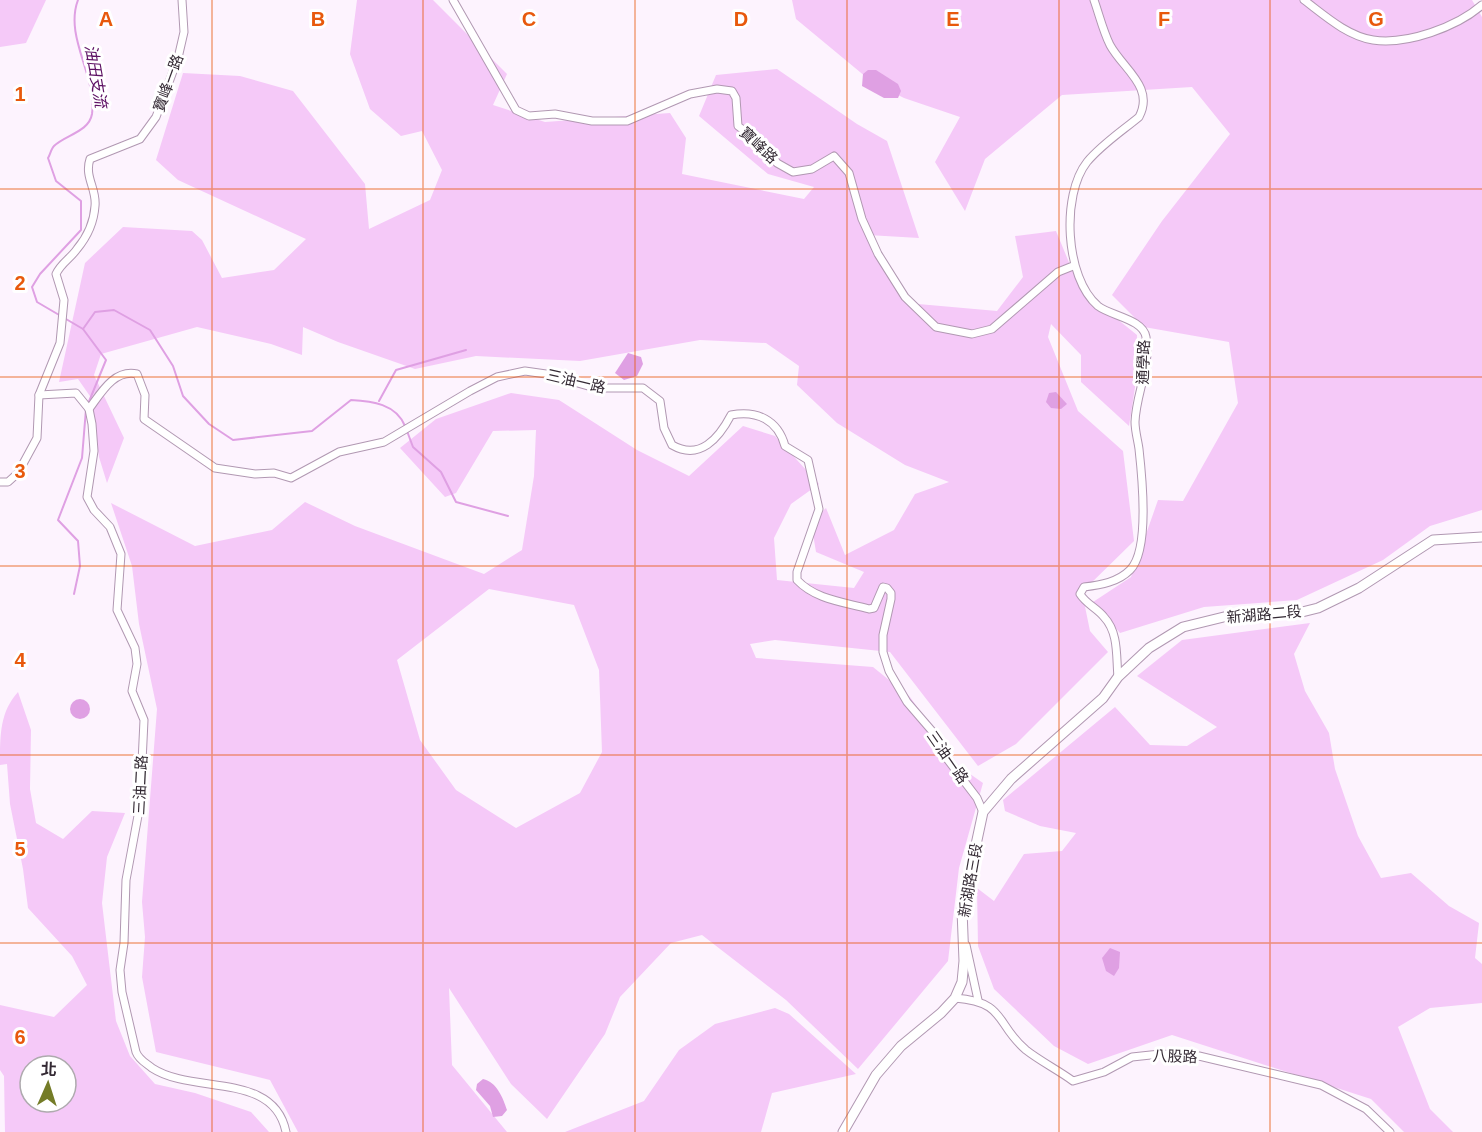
<svg xmlns="http://www.w3.org/2000/svg" width="1482" height="1132" font-family="Arial,'Noto Sans TC',sans-serif">
	<style>
		.green { fill: #f5c9f8; fill-rule: evenodd }
		.water { fill: #dfa0e3 }
		.lines { fill: none; stroke-linecap: round; stroke-linejoin: round }
		.stream { stroke: #dfa0e3; stroke-width: 2 }
		.minor-casing { stroke: #b198b2; stroke-width: 9 }
		.tertiary-casing { stroke: #b198b2; stroke-width: 11 }
		.minor { stroke: #fff; stroke-width: 7 }
		.tertiary { stroke: #fff; stroke-width: 9 }
		.grid { fill: none; stroke: #e8590c; stroke-width: 1.5; stroke-opacity: 0.55 }
		.labels { text-anchor: middle; dominant-baseline: central; stroke-width: 6; stroke-linejoin: round; paint-order: stroke }
		.street-label { font-size: 15px; fill: #342a34; stroke: #fff }
		.water-label { font-size: 16px; font-style: italic; fill: #5e1264; stroke: #fff }
		.grid-label { font-size: 20px; text-anchor: middle; font-weight: bold; fill: #e8590c; stroke: #fff; stroke-width: 6; stroke-linejoin: round; paint-order: stroke }
	</style>
	<rect width="100%" height="100%" fill="#fdf3fe"/>
	<g class="green">
		<polygon points="0,0 46,0 26,43 0,47"/>
		<path d="M357,0H433L507,74L493,105L545,122L670,113L686,138L682,174L804,199L814,187L768,174L699,116L716,75L777,69L857,124L887,141L919,238L868,235L907,303L997,311L1023,277L1015,236L1056,231L1080,289L1137,335L1136,381L1129,426L1081,382V355L1051,324L1048,337L1078,411L1123,451L1134,541L1082,592L1090,631L1108,652L1016,744L978,766L890,652L775,640L750,644L756,658L873,667L910,697L960,767L983,783L959,868L948,961L858,1069L786,1000L702,935L671,943L620,997L605,1034L547,1119L511,1084L449,988L452,1065L507,1132H298L270,1080L156,1052L142,977L145,937L142,902L157,709L139,624L132,566L111,503L195,546L272,530L305,502L355,526L484,574L522,550L534,476L536,430L493,431L456,493L445,497L400,448L436,419L511,393L559,400L637,450L689,476L743,426L775,436L819,484L791,504L774,538L777,580L854,588L864,572L816,552L811,522L826,508L845,555L894,530L915,494L949,482L905,465L837,423L797,385L799,366L766,343L700,340L580,361L476,356L415,369L338,342L303,327L302,355L271,344L197,327L101,354L94,375L124,438L107,483L99,457L92,399L78,379L59,382L85,263L123,227L192,231L202,240L222,278L274,270L306,239L178,180L156,160L183,73L240,76L293,91L365,184L369,229L430,200L442,170L422,131L401,136L370,109L350,54ZM489,589L574,605L599,670L602,752L580,793L516,828L456,790L420,740L397,660Z"/>
		<polygon points="792,0 1472,0 1482,17 1482,510 1430,526 1383,560 1297,600 1204,607 1120,633 1093,602 1131,577 1158,500 1183,501 1238,403 1229,342 1144,327 1112,295 1162,221 1230,134 1192,87 1062,95 985,159 965,211 935,162 960,117 904,98 872,82 796,19"/>
		<polygon points="1310,623 1294,654 1305,691 1329,733 1335,769 1358,836 1381,878 1411,873 1449,906 1479,923 1475,958 1482,964 1482,1003 1430,1008 1398,1027 1430,1109 1453,1132 1404,1132 1371,1099 1172,1035 1088,1064 1054,1046 994,989 978,946 977,888 994,901 1024,854 1062,851 1076,833 1040,826 1005,811 1003,800 1115,707 1150,745 1187,746 1217,727 1137,676 1182,640"/>
		<path d="M18,692L31,730L30,789L36,823L63,839L92,811L125,813L107,857L102,903L116,1021L130,1056L155,1084L195,1093L251,1112L269,1132H5L4,1076L0,1070V1005L54,1017L87,985L72,956L28,908L23,869L10,804L7,764L0,765C0,734 0,712 18,692ZM30,1066H66V1102H30Z"/>
		<polygon points="775,1008 789,1014 856,1074 772,1093 761,1132 565,1132 644,1101 679,1050 715,1024"/>
	</g>
	<g class="water">
		<polygon points="876,70 898,84 901,91 898,98 884,98 862,86 863,74 868,70"/>
		<polygon points="628,353 641,357 643,364 637,376 624,380 615,373"/>
		<polygon points="1056,392 1067,404 1061,409 1051,408 1046,402 1049,393"/>
		<circle cx="80" cy="709" r="10"/>
		<polygon points="1110,948 1120,952 1119,968 1114,976 1106,971 1102,958"/>
		<path d="M483,1079C497,1082 503,1098 507,1110L502,1116L493,1117L490,1106L476,1090L477,1084Z"/>
	</g>
	<g class="lines">
		<g class="stream">
			<path d="M78,0C64,37 97,76 92,114C89,132 65,135 54,146C51,149 50,155 48,158L56,181L81,201V230L40,274L32,287L37,302L83,329L106,360L88,404"/>
			<path d="M83,329L95,312L114,310L150,330L173,366L183,396L209,424L233,440L312,431L351,400C372,401 396,404 405,426"/>
			<polyline points="379,401 396,370 466,350"/>
			<polyline points="407,431 413,447 441,472 456,502 508,516"/>
			<polyline points="74,594 80,566 78,541 58,520 82,458 86,409"/>
		</g>
		<g class="minor-casing">
			<g id="minor">
				<polyline points="453,0 516,110 529,116 555,114 592,121 627,121 690,94 717,89 732,91 736,98 738,126 766,147 777,163 793,172 812,169 834,156 849,173 862,219 878,254 905,297 936,327 972,334 992,329 1058,272 1073,266"/>
				<path d="M1094,0C1099,14 1103,31 1110,45C1123,69 1155,87 1139,117C1122,131 1101,145 1087,162C1061,195 1065,278 1098,306C1111,316 1143,319 1146,337C1151,368 1136,393 1135,422C1135,431 1138,441 1139,449C1142,476 1150,550 1130,570C1118,582 1101,585 1084,587L1080,594C1086,604 1097,608 1104,617C1119,633 1116,657 1118,677"/>
				<path d="M1304,0C1324,15 1347,36 1373,40C1407,45 1457,27 1482,5"/>
				<path d="M39,395L76,393L89,409L92,424L94,451L87,497L94,510L110,527L121,554L117,610L135,648L137,664L132,691L144,720L140,805L126,880L124,943L120,970L122,992L136,1052C139,1060 146,1063 152,1068C193,1095 274,1071 286,1132"/>
				<path d="M89,409C101,393 114,369 137,374L145,395L144,419L215,468L255,474L274,473L291,478L339,452L384,442L470,391L497,377L525,371L546,374L595,388H643L660,401L664,428L672,445C700,461 719,438 731,415C757,410 778,420 785,446L808,460L819,509L797,572V580C816,600 844,602 869,609L874,608L883,587L887,588L891,593V599L883,635V652L889,671L907,702L932,731L938,747L977,798L983,812"/>
				<path d="M0,482H8L18,473L37,438L39,395L60,343L64,300L56,274C61,263 70,259 77,249C87,237 94,221 95,206C97,189 84,177 90,159L140,139L156,117L178,58L184,32L182,0"/>
				<polyline points="966,945 978,1000"/>
				<path d="M955,998C1007,1002 995,1024 1026,1050C1040,1061 1058,1070 1073,1081L1104,1072L1132,1057L1160,1054L1199,1056L1321,1085L1366,1109L1390,1132"/>
			</g>
		</g>
		<g class="tertiary-casing">
			<polyline id="tertiary" points="843,1132 876,1075 901,1046 941,1013 955,998 962,982 964,961 962,910 983,812 1011,779 1103,698 1118,677 1149,648 1183,627 1236,614 1298,613 1318,608 1359,588 1433,540 1482,537"/>
		</g>
		<use href="#minor" class="minor"/>
		<use href="#tertiary" class="tertiary"/>
	</g>
	<path class="grid" d="M212,0V1132M423,0V1132M635,0V1132M847,0V1132M1059,0V1132M1270,0V1132M0,189H1482M0,377H1482M0,566H1482M0,755H1482M0,943H1482"/>
	<g class="labels">
		<g class="street-label">
			<text transform="translate(168 83) rotate(-70)">寶峰一路</text>
			<text transform="translate(759 145) rotate(43)">寶峰路</text>
			<text transform="translate(1143 362) rotate(-88)">通學路</text>
			<text transform="translate(576 381) rotate(13)">三油一路</text>
			<text transform="translate(1264 614) rotate(-5)">新湖路二段</text>
			<text transform="translate(948 757) rotate(55)">三油一路</text>
			<text transform="translate(140 785) rotate(-87)">三油二路</text>
			<text transform="translate(970 880) rotate(-80)">新湖路三段</text>
			<text transform="translate(1175 1056) rotate(2)">八股路</text>
		</g>
		<g class="water-label">
			<text transform="translate(96 76) rotate(80)">油田支流</text>
		</g>
	</g>
	<g class="grid-label">
		<text x="106" y="26">A</text>
		<text x="318" y="26">B</text>
		<text x="529" y="26">C</text>
		<text x="741" y="26">D</text>
		<text x="953" y="26">E</text>
		<text x="1164" y="26">F</text>
		<text x="1376" y="26">G</text>
		<text x="20" y="101">1</text>
		<text x="20" y="290">2</text>
		<text x="20" y="478">3</text>
		<text x="20" y="667">4</text>
		<text x="20" y="856">5</text>
		<text x="20" y="1044">6</text>
	</g>
	<g transform="translate(48 1084) rotate(3)"><circle r="28" fill="#ffffff" stroke="#aeaaae" stroke-width="1.5"/>
	<path d="M0-4.5L10 22L0 15L-10 22Z" fill="#747c27"/>
	<text y="-9" font-size="16" font-weight="bold" text-anchor="middle" fill="#342a34">北</text>
	</g>
</svg>
